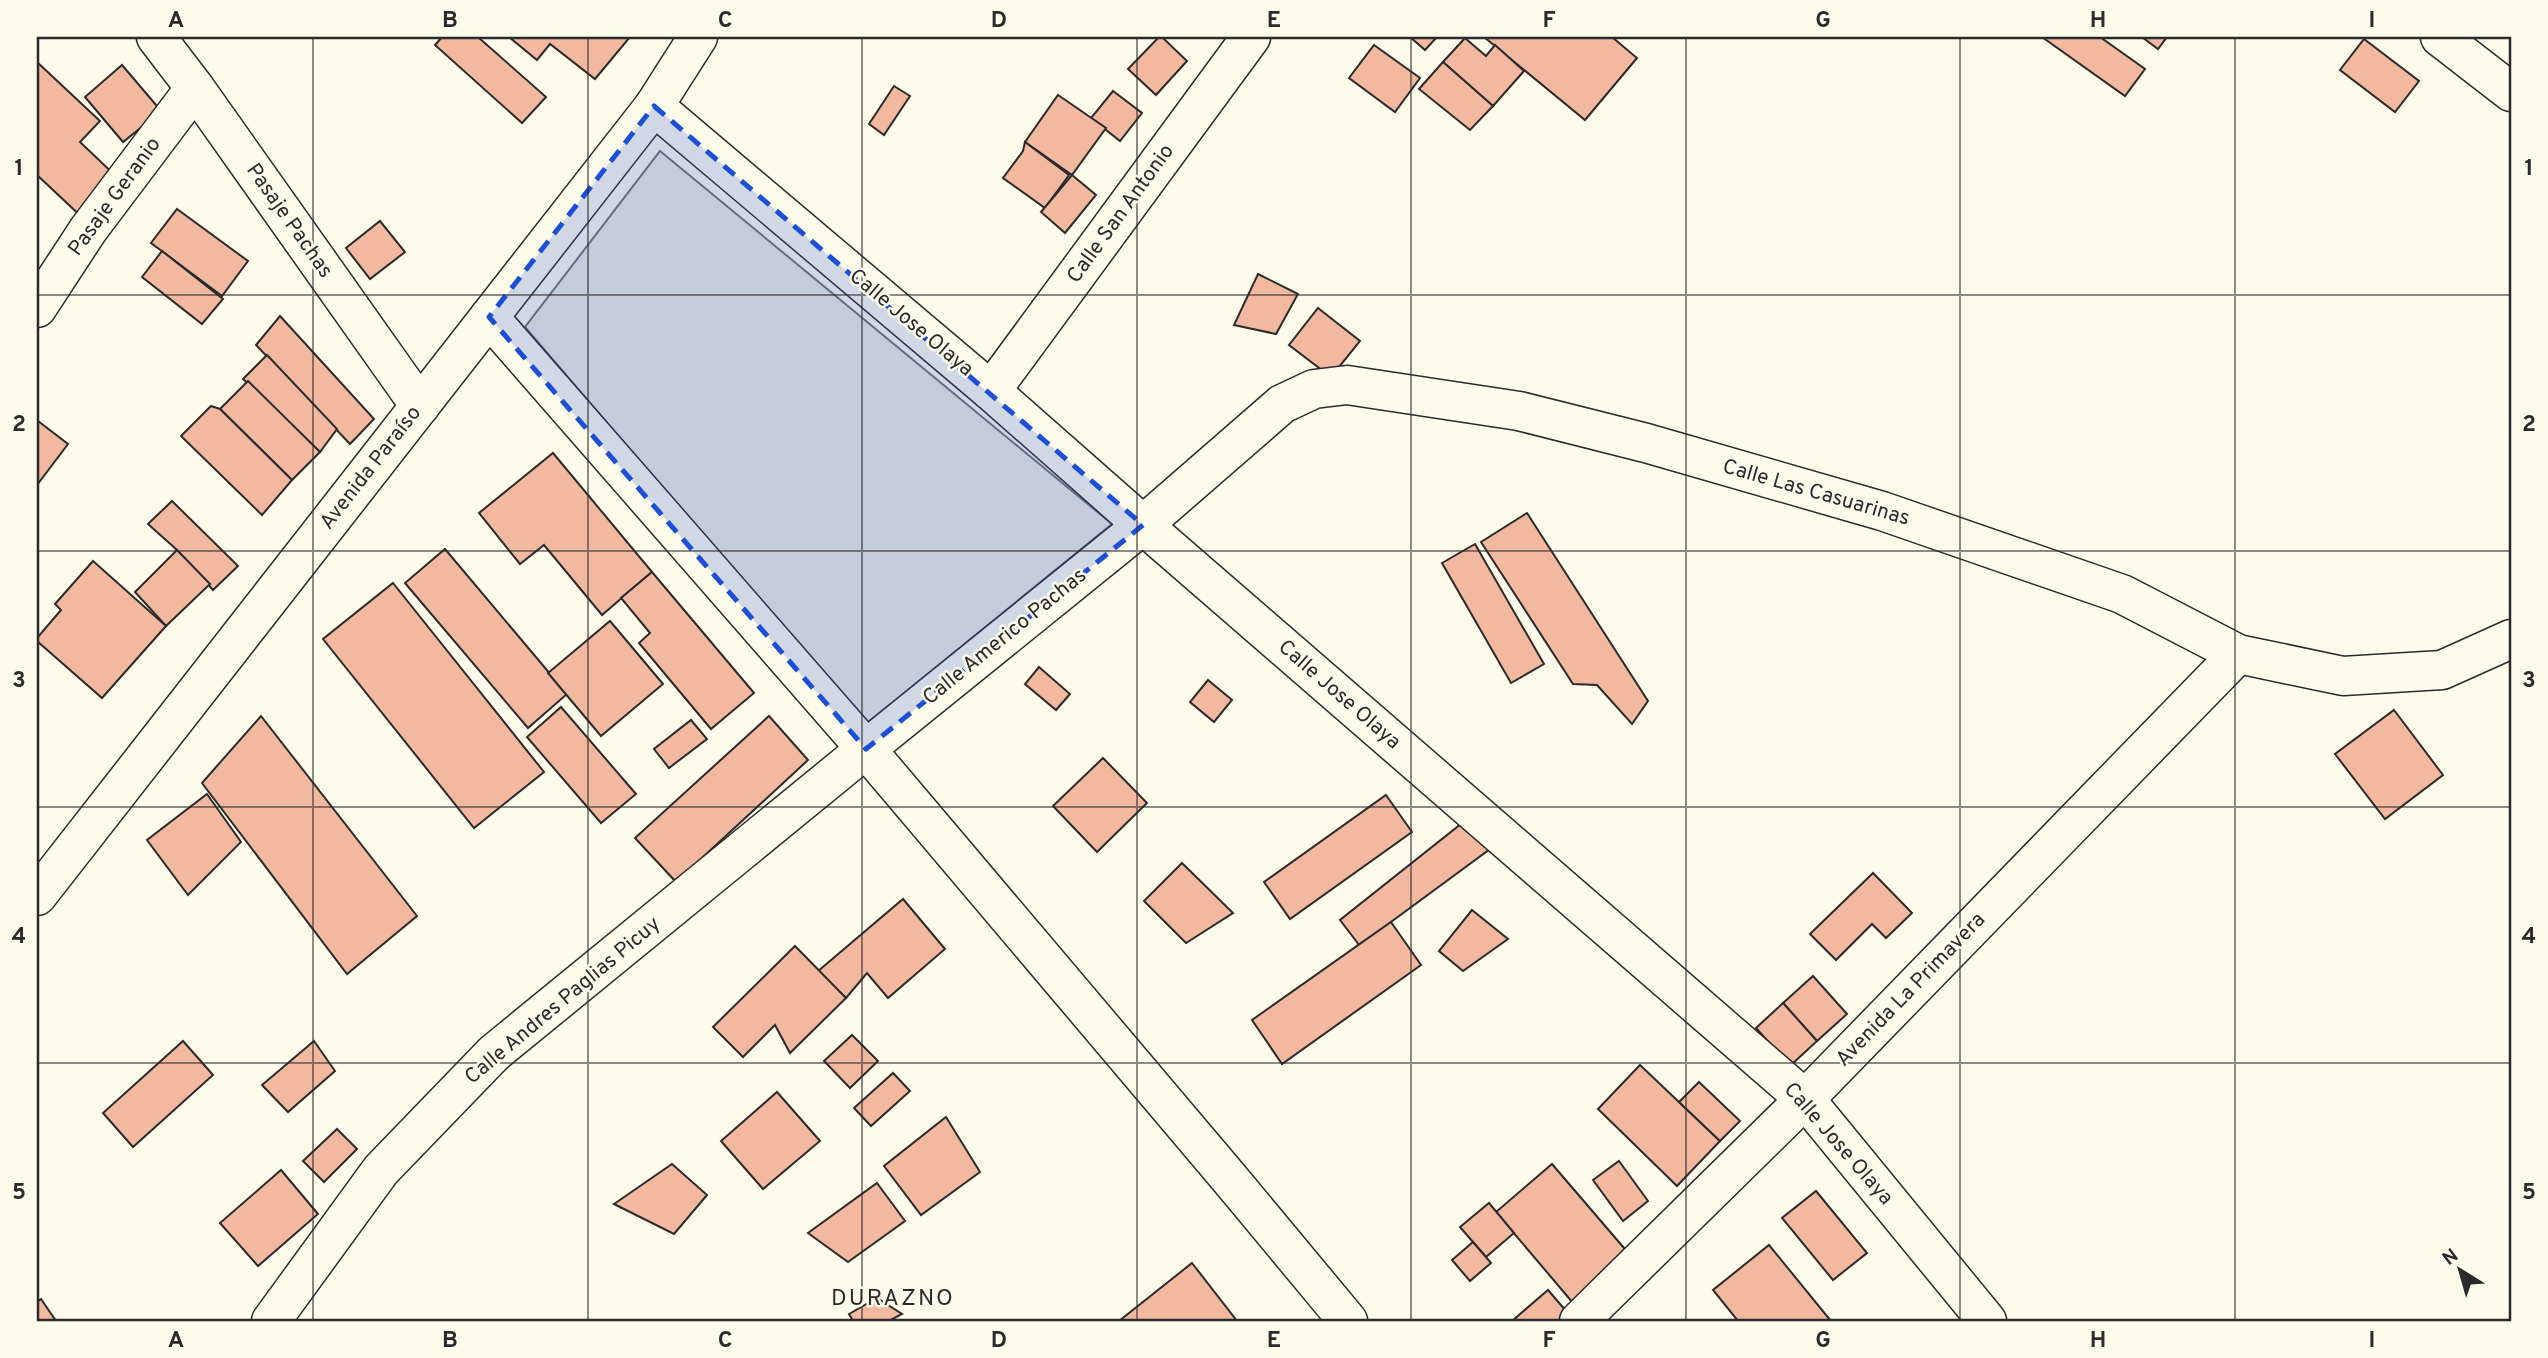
<svg xmlns="http://www.w3.org/2000/svg" width="2548" height="1358" font-family="Overpass,sans-serif">
	<style>
		.green { fill: #ecebdb; stroke: #74746e; stroke-width: 2 }
		.building { fill: #f2b8a0; stroke: #2b2b2b; stroke-width: 2 }
		.lines { fill: none; stroke-linecap: round; stroke-linejoin: round }
		.street-casing { stroke: #2b2b2b; stroke-width: 41 }
		.secondary-casing { stroke: #2b2b2b; stroke-width: 41 }
		.street { stroke: #fdfbea; stroke-width: 38 }
		.secondary { stroke: #fdfbea; stroke-width: 38 }
		.marked { fill: #1d4ed8; fill-opacity: 0.2; stroke: #1d4ed8; stroke-width: 5; stroke-dasharray: 14 9; stroke-linejoin: round }
		.grid { fill: none; stroke: #2b2b2b; stroke-width: 2; stroke-opacity: 0.55 }
		.labels { text-anchor: middle; dominant-baseline: central; stroke-width: 5; stroke-linejoin: round; paint-order: stroke }
		.street-label { font-size: 21px; fill: #2b2b2b; stroke: #fdfbea }
		.neighbourhood-label { font-size: 23px; letter-spacing: 2px; fill: #2b2b2b; stroke: #fdfbea }
		.neatline { fill: none; stroke: #2b2b2b; stroke-width: 2.5 }
		.grid-label { font-size: 23px; text-anchor: middle; font-weight: bold; fill: #2b2b2b }
	</style>
	<rect width="100%" height="100%" fill="#fdfbea"/>
	<polygon class="green" points="660,151 1112,524 865,725 525,327"/>
	<g class="building">
		<polygon points="442,37 478,37 546,97 522,123 435,45"/>
		<polygon points="509,37 630,37 595,79 550,44 537,60"/>
		<polygon points="1159,37 1162,37 1187,61 1156,95 1128,69"/>
		<polygon points="1410,37 1437,37 1425,50"/>
		<polygon points="1484,37 1612,37 1637,58 1585,120"/>
		<polygon points="2042,37 2100,37 2145,69 2125,96"/>
		<polygon points="2142,37 2167,37 2158,49"/>
		<polygon points="1465,38 1486,56 1495,45 1524,71 1493,106 1443,62"/>
		<polygon points="2364,39 2419,81 2395,112 2340,70"/>
		<polygon points="1374,45 1420,78 1395,112 1349,78"/>
		<polygon points="37,62 100,121 80,142 121,181 85,220 37,175"/>
		<polygon points="1443,62 1493,106 1470,130 1419,89"/>
		<polygon points="122,65 168,119 143,126 123,142 85,97"/>
		<polygon points="894,86 910,96 884,135 869,124"/>
		<polygon points="1113,91 1142,113 1120,141 1091,118"/>
		<polygon points="1058,95 1106,128 1072,175 1025,142"/>
		<polygon points="1025,142 1069,175 1045,208 1003,178 1023,151"/>
		<polygon points="1072,175 1096,195 1065,233 1041,212"/>
		<polygon points="177,209 248,261 222,296 151,243"/>
		<polygon points="380,221 405,252 370,279 346,248"/>
		<polygon points="162,251 223,299 202,324 142,277"/>
		<polygon points="1258,274 1298,294 1276,334 1234,325"/>
		<polygon points="1318,308 1360,341 1331,377 1289,345"/>
		<polygon points="280,316 374,419 350,444 256,345"/>
		<polygon points="267,355 337,429 320,452 243,379"/>
		<polygon points="248,381 320,452 292,480 220,409"/>
		<polygon points="211,406 220,409 292,480 262,515 181,436"/>
		<polygon points="38,421 68,444 37,485 37,422"/>
		<polygon points="553,453 652,572 602,615 544,545 520,564 479,513"/>
		<polygon points="172,501 238,566 213,590 177,550 148,524"/>
		<polygon points="1527,513 1648,701 1632,724 1597,685 1573,684 1481,542"/>
		<polygon points="1475,544 1544,664 1511,683 1442,563"/>
		<polygon points="445,549 567,694 528,728 405,583"/>
		<polygon points="177,550 210,584 166,626 135,592"/>
		<polygon points="93,561 166,626 102,698 37,641 37,638 61,610 55,604"/>
		<polygon points="652,572 754,693 711,729 639,643 650,633 621,598"/>
		<polygon points="393,583 544,772 474,828 323,639"/>
		<polygon points="610,621 663,684 601,736 548,673"/>
		<polygon points="1039,667 1070,694 1056,710 1025,684"/>
		<polygon points="1208,680 1232,700 1214,722 1190,702"/>
		<polygon points="561,707 636,794 601,823 527,737"/>
		<polygon points="2394,710 2443,775 2385,819 2335,754"/>
		<polygon points="261,716 417,916 347,974 202,783"/>
		<polygon points="769,716 808,760 676,882 635,838"/>
		<polygon points="691,720 707,739 669,768 654,749"/>
		<polygon points="1103,758 1147,803 1097,852 1053,806"/>
		<polygon points="207,794 241,842 188,895 147,840"/>
		<polygon points="1386,795 1412,832 1290,919 1264,882"/>
		<polygon points="1466,820 1490,849 1391,922 1363,950 1340,920"/>
		<polygon points="1182,863 1233,913 1186,943 1144,901"/>
		<polygon points="1873,873 1912,913 1886,938 1872,924 1836,960 1810,934"/>
		<polygon points="903,899 945,949 888,998 867,973 846,998 817,972"/>
		<polygon points="1472,910 1508,939 1463,971 1439,951"/>
		<polygon points="1391,922 1421,965 1282,1064 1252,1020"/>
		<polygon points="795,946 846,998 790,1053 775,1025 743,1057 713,1027"/>
		<polygon points="1813,976 1847,1014 1817,1041 1783,1003"/>
		<polygon points="1783,1003 1817,1041 1790,1066 1756,1028"/>
		<polygon points="852,1035 878,1061 850,1088 824,1061"/>
		<polygon points="183,1041 213,1075 133,1147 103,1113"/>
		<polygon points="314,1041 335,1071 288,1112 262,1085"/>
		<polygon points="1640,1065 1720,1141 1677,1186 1598,1109"/>
		<polygon points="893,1073 910,1091 871,1126 854,1108"/>
		<polygon points="1699,1082 1740,1121 1720,1141 1679,1102"/>
		<polygon points="777,1092 820,1141 763,1189 721,1141"/>
		<polygon points="946,1117 980,1172 921,1215 884,1166"/>
		<polygon points="337,1129 357,1149 324,1182 303,1161"/>
		<polygon points="1619,1161 1648,1201 1623,1221 1593,1180"/>
		<polygon points="672,1164 707,1195 674,1234 614,1204"/>
		<polygon points="1552,1164 1630,1255 1573,1303 1496,1212"/>
		<polygon points="281,1170 318,1214 258,1266 220,1223"/>
		<polygon points="877,1183 905,1221 848,1262 808,1233"/>
		<polygon points="1816,1191 1867,1253 1833,1280 1782,1218"/>
		<polygon points="1489,1203 1514,1233 1486,1257 1460,1227"/>
		<polygon points="1473,1242 1491,1263 1470,1281 1452,1260"/>
		<polygon points="1769,1245 1831,1321 1738,1321 1713,1290"/>
		<polygon points="1192,1263 1237,1321 1119,1321"/>
		<polygon points="1548,1290 1573,1319 1571,1321 1512,1321"/>
		<polygon points="877,1298 902,1314 889,1321 853,1321 849,1314"/>
		<polygon points="41,1299 56,1321 37,1321 37,1302"/>
	</g>
	<g class="lines">
		<g class="street-casing">
			<g id="street">
				<polyline points="156,37 195,88 420,406"/>
				<polyline points="37,308 88,230 195,88"/>
				<polyline points="991,391 1251,37"/>
				<polyline points="271,1321 381,1170 494,1053 866,749 1230,1179 1348,1321"/>
				<polyline points="1579,1321 1805,1099 2238,654"/>
				<polyline points="1987,1321 1805,1099 1143,525 1282,404 1314,389 1347,385 1519,411 1646,443 1882,511 2122,594 2238,654 2343,676 2442,670 2511,639"/>
			</g>
		</g>
		<g class="secondary-casing">
			<g id="secondary">
				<polyline points="2440,37 2511,92"/>
				<polyline points="489,317 866,749 1143,525 991,391 654,106"/>
				<polyline points="37,896 654,106 698,37"/>
			</g>
		</g>
		<use href="#street" class="street"/>
		<use href="#secondary" class="secondary"/>
	</g>
	<path class="marked" d="M654,106L1143,525L866,749L489,317Z"/>
	<path class="grid" d="M313,37V1321M588,37V1321M862,37V1321M1137,37V1321M1411,37V1321M1686,37V1321M1960,37V1321M2235,37V1321M37,295H2511M37,551H2511M37,807H2511M37,1063H2511"/>
	<g class="labels">
		<g class="street-label">
			<text transform="translate(115 197) rotate(-54)">Pasaje Geranio</text>
			<text transform="translate(1121 214) rotate(-54)">Calle San Antonio</text>
			<text transform="translate(289 221) rotate(55)">Pasaje Pachas</text>
			<text transform="translate(911 323) rotate(40)">Calle Jose Olaya</text>
			<text transform="translate(371 468) rotate(-52)">Avenida Paraíso</text>
			<text transform="translate(1816 493) rotate(16)">Calle Las Casuarinas</text>
			<text transform="translate(1005 637) rotate(-39)">Calle Americo Pachas</text>
			<text transform="translate(1339 695) rotate(41)">Calle Jose Olaya</text>
			<text transform="translate(1911 990) rotate(-46)">Avenida La Primavera</text>
			<text transform="translate(563 1001) rotate(-40)">Calle Andres Paglias Picuy</text>
			<text transform="translate(1838 1144) rotate(49)">Calle Jose Olaya</text>
		</g>
		<g class="neighbourhood-label">
			<text x="893" y="1299">DURAZNO</text>
		</g>
	</g>
	<rect width="2548" height="1358" fill="none" stroke="#fdfbea" stroke-width="77"/>
	<g transform="translate(2460 1270) rotate(323)" stroke="#fdfbea" stroke-width="5" paint-order="stroke">
	<path d="M0-5L12 26L0 18L-12 26Z" fill="#2b2b2b"/>
	<text y="-10" font-size="19" font-weight="bold" text-anchor="middle" fill="#2b2b2b">N</text>
	</g>
	<rect x="38" y="38" width="2472" height="1282" class="neatline"/>
	<g class="grid-label">
		<text x="176" y="27">A</text>
		<text x="450" y="27">B</text>
		<text x="725" y="27">C</text>
		<text x="999" y="27">D</text>
		<text x="1274" y="27">E</text>
		<text x="1549" y="27">F</text>
		<text x="1823" y="27">G</text>
		<text x="2098" y="27">H</text>
		<text x="2372" y="27">I</text>
		<text x="19" y="175">1</text>
		<text x="2529" y="175">1</text>
		<text x="19" y="431">2</text>
		<text x="2529" y="431">2</text>
		<text x="19" y="687">3</text>
		<text x="2529" y="687">3</text>
		<text x="19" y="943">4</text>
		<text x="2529" y="943">4</text>
		<text x="19" y="1199">5</text>
		<text x="2529" y="1199">5</text>
		<text x="176" y="1347">A</text>
		<text x="450" y="1347">B</text>
		<text x="725" y="1347">C</text>
		<text x="999" y="1347">D</text>
		<text x="1274" y="1347">E</text>
		<text x="1549" y="1347">F</text>
		<text x="1823" y="1347">G</text>
		<text x="2098" y="1347">H</text>
		<text x="2372" y="1347">I</text>
	</g>
</svg>
